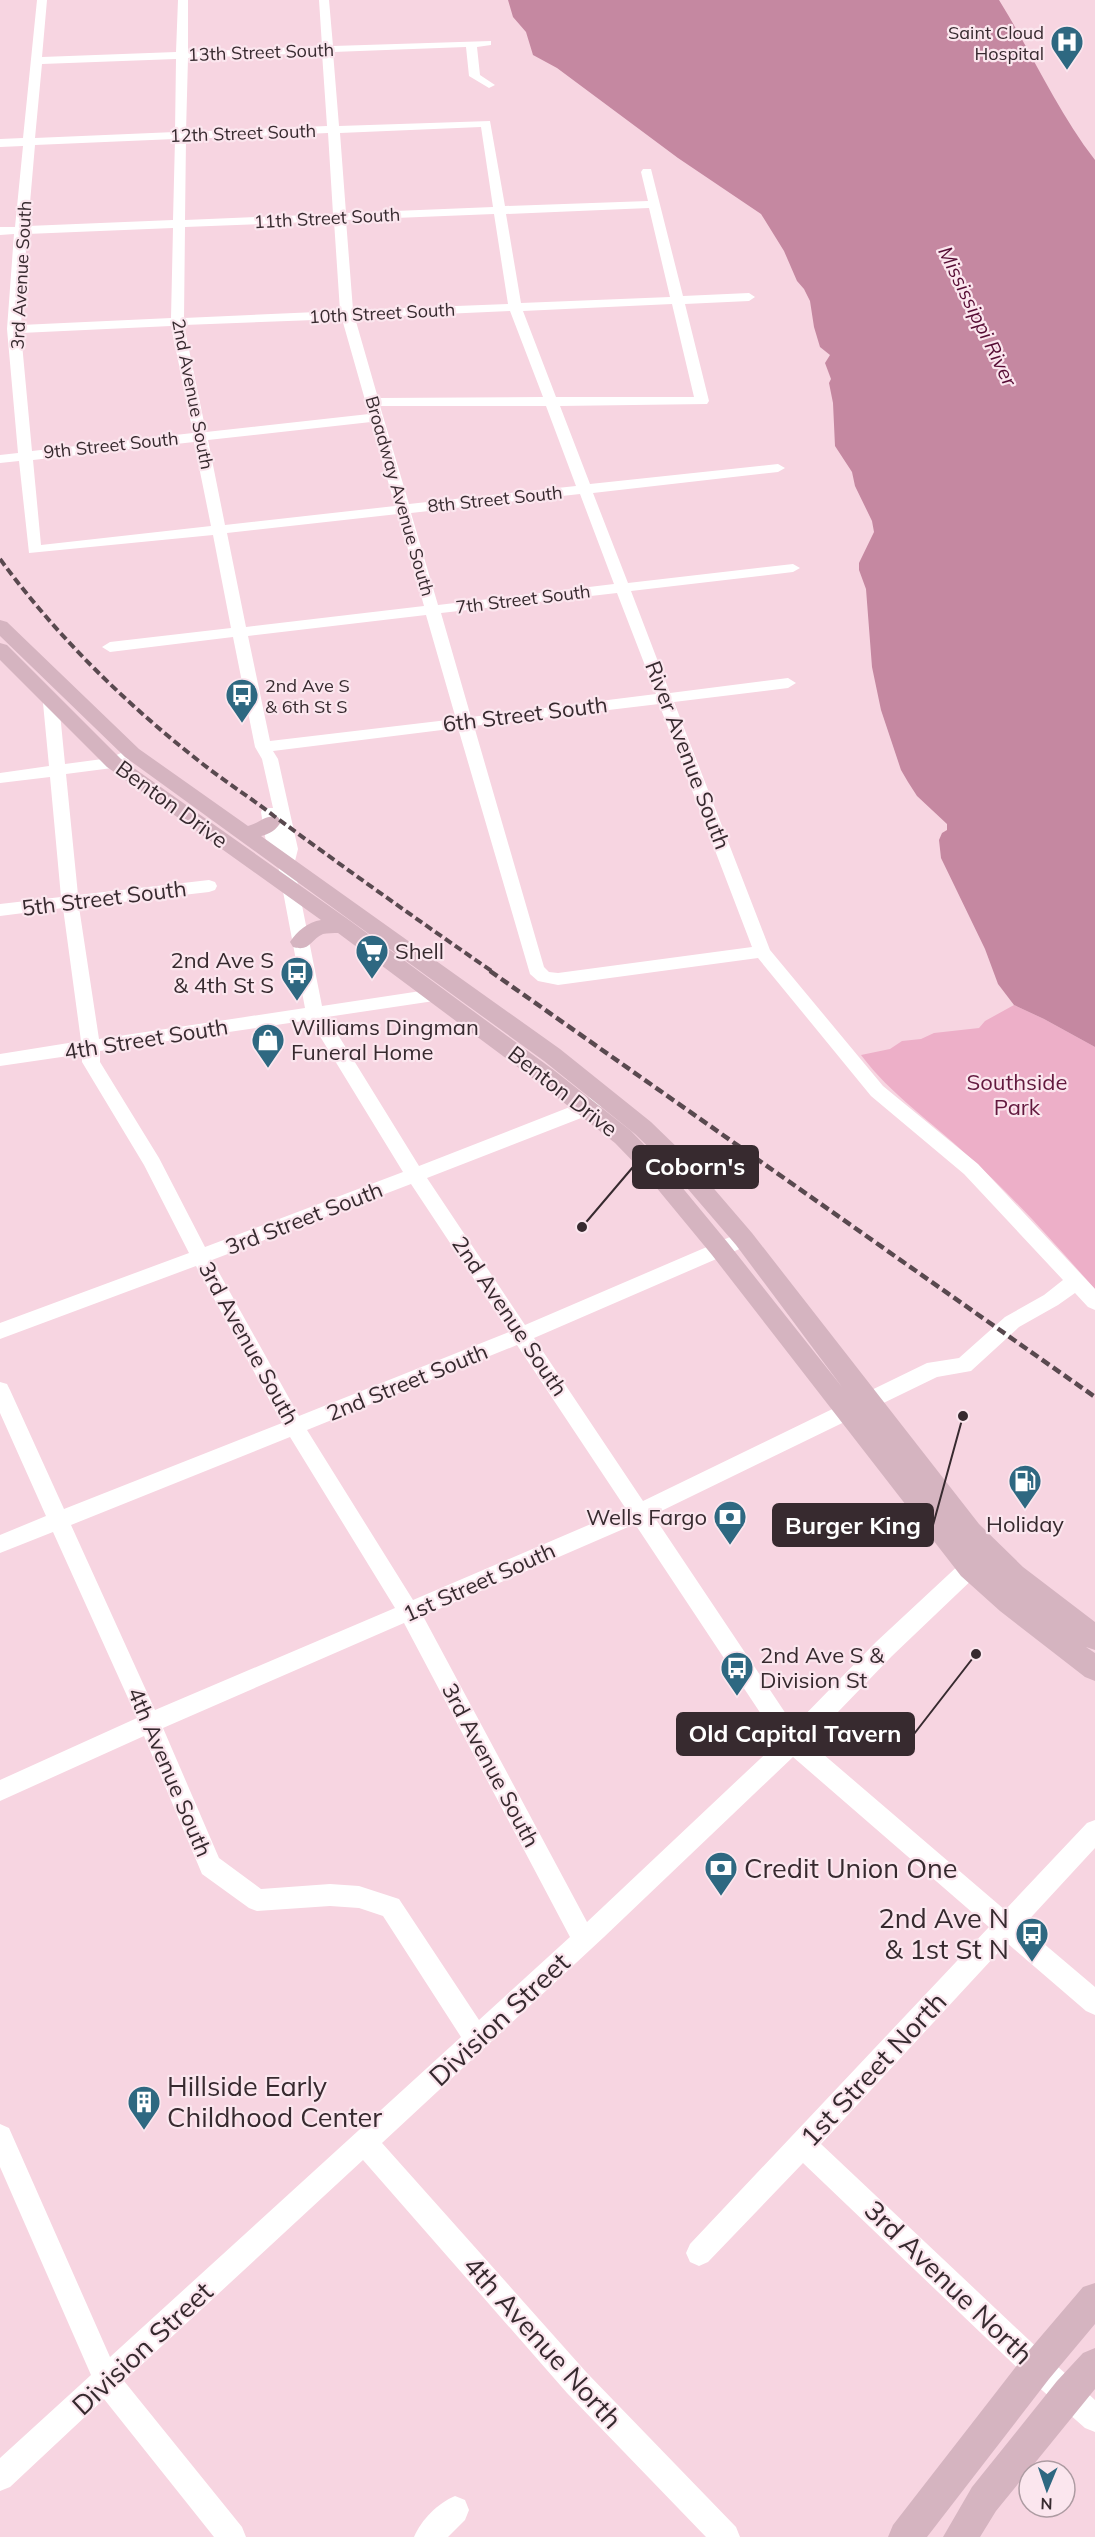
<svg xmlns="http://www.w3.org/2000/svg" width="1095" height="2537" font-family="Mulish,sans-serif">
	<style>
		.green { fill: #edafc8 }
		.water { fill: #c588a1 }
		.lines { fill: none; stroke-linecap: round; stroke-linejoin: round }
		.minor { fill: #fff; fill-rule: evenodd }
		.major { fill: #d5b4c0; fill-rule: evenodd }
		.rail-far1 { stroke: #59494f; stroke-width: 4; stroke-dasharray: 8 4; stroke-linecap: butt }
		.rail { stroke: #59494f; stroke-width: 4.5; stroke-dasharray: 9 4.5; stroke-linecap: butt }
		.labels { text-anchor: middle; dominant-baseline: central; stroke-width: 4.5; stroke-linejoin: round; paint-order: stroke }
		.far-poi-label { font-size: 18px; fill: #372a2f; stroke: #fbe6ee; text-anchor: end }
		.far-street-label { font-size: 18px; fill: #372a2f; stroke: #fbe6ee }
		.far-water-label { font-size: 20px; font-style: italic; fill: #560c34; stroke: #fbe6ee }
		.street-label { font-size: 22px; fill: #372a2f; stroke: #fbe6ee }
		.poi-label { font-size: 22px; fill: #372a2f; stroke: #fbe6ee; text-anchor: start }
		.park-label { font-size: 22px; fill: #62193e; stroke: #fbe6ee }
		.near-poi-label { font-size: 27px; fill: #372a2f; stroke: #fbe6ee; text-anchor: start }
		.near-street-label { font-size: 27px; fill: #372a2f; stroke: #fbe6ee }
		.leader { fill: none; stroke: #372a2f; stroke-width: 2 }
		.callout-dot { fill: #372a2f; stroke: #fbe6ee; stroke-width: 2 }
		.callout { fill: #372a2f; stroke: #372a2f; stroke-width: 2 }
		.callout-label { font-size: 24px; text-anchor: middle; font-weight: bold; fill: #fff }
	</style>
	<rect width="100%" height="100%" fill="#f7d5e1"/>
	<path class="green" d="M1014,1005L1044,1019L1095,1047V1289C1054,1243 1014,1197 968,1156C932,1122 891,1095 861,1055L890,1049L902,1041L921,1039L934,1033L979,1028L985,1021Z"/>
	<path class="water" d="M508,0H999C1032,53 1057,111 1095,160V1047L1044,1019L1014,1005L998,984L985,949L941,858L939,840L942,833L947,830V824L917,796L908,782L901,770L881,710L872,667L866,589L859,570V563L874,532L872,521L855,486L852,472L835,446L833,403L829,383L831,379L825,363L830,355L820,347L814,327L810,301L804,289L797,281L784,251L761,214L678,158L557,68L533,55L526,32L513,17Z"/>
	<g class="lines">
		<g class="minor">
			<path d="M37,0H47L42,57L176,52L178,0H188V52L322,46L319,0H329L333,46L491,41V45L477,47L480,75L495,85L489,88L469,76L466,47L333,52L339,126L490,121L505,206L648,201L641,172L643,169H651L683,296L749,293L755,297L749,301L685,304L709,401L707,404L560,406L590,484L778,464L785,468L778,472L593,493L628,583L793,564L800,568L793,572L631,591L670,693L788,678L796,683L788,688L674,702L770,950L883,1086L978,1164L1095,1289V1310L1088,1307L1075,1293L1058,1305L1019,1327L971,1371L937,1377L653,1515L794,1726L876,1642L962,1562L983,1552L991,1555L994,1561L991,1567L978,1574L892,1656L809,1742L1005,1910L1087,1823L1095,1820V1848L1023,1926L1095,1987V2015L1086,2011L1007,1943L821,2144L1047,2357L1095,2400V2432L1085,2428L1027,2377L803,2163L708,2262L699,2266L690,2262L686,2253L690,2244L989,1927L793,1757L604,1937L382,2143L587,2373L736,2527L740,2537H706L567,2393L363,2160L124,2381L242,2527L246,2537H214L104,2399L10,2487L0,2491V2458L91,2375L0,2167V2124L9,2128L110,2357L461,2037L383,1916L359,1908L330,1906L257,1911L249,1908L202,1874L144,1736L0,1801V1780L137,1718L53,1532L0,1553V1535L46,1516L0,1413V1382L7,1384L10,1390L64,1509L282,1423L196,1266L0,1339V1323L189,1253L144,1165L82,1062V1054L0,1066V1054L81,1041L63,908L0,916V904L61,897L50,777L0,783V773L49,766L43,703L45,700L51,698L59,703L65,764L110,758L132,748L140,753L120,767L66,774L78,895L209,880L215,882L217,886L215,890L209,892L79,907L99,1039L305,1008L278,865L267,848L261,812L263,808H273L262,759L255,747L233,637L110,652L102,647L110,642L231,628L213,535L29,553L19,461L0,463V455L18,453L7,329L14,234L0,235V227H15L23,146L0,147V139L23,138ZM322,53L327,126L186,132L188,58ZM176,59L175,132L35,138L42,64ZM481,127L493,207L346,213L340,133ZM328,133L333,214L185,220L186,139ZM175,139L173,220L28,226L35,145ZM649,208L670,297L521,303L506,214ZM494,214L508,304L353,310L346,220ZM334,221L340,311L184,318L185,227ZM173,228L171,318L21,325L27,234ZM672,304L694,397H556L523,311ZM510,311L543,397L378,398L355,318ZM342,319L369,414L206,432L184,325ZM171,326L193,433L32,451L21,333ZM380,406H546L576,486L409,504ZM371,422L395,506L225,525L208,440ZM194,442L211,526L41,545L33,460ZM580,494L614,584L438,605L411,513ZM398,514L424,606L246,627L227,533ZM617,593L656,694L471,717L441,613ZM426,615L456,719L270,741L248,636ZM659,704L752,947L558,973L549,972L544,967L474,726ZM458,728L530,974L538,981L558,985L758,958L871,1096L964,1174L1063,1280L1044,1295L1005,1317L959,1358L927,1363L643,1501L534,1338L751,1244L754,1239L751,1234L744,1232L737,1234L525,1325L427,1178L594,1113L608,1100L605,1095C595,1092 589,1098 580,1103L419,1166L327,1017L434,1001L440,999L443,995L440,991L434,989L322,1006L294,865L298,849L278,759L273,751ZM310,1020L403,1172L205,1247L159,1158L100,1062V1051ZM411,1184L509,1332L299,1416L212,1260ZM517,1345L626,1509L413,1600L307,1430ZM290,1437L395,1608L155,1710L71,1525ZM635,1524L779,1741L587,1922L423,1616ZM404,1623L570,1937L479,2020L399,1899L359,1886L330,1884L261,1889L219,1858L163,1728Z"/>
			<path d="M455,2496L465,2500L469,2510L465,2520L448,2537H414C421,2520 438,2503 455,2496Z"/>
		</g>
		<g class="major">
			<path d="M0,620L7,622L139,749L248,826C260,823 265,814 278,817L281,822C276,830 270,834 261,836L560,1049L651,1122L685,1155L752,1233L979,1524L1023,1567L1095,1622V1650L1086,1647L1095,1653V1681L1085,1677L1000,1611L961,1576L712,1255L646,1175L615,1143L539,1083L338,933C334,933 327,933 323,934C310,940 310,952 293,947L290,942C297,931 308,922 321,920L107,767L0,660V643L7,645L121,759L349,920L555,1071L631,1131L662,1163L728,1243L842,1387L736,1245L669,1167L635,1134L544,1061L125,757L0,636Z"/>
			<polygon points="1095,2283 1095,2324 1049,2379 927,2537 888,2537 893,2525 1025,2355 1083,2287"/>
			<polygon points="1095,2348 1095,2389 996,2511 980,2537 943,2537 972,2487 1057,2381 1083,2353"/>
		</g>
		<path class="rail-far1" d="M0,559C58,638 127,705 204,765C227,783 251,798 274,816C346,869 419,921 493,972"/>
		<polyline class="rail" points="490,971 1095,1397"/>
	</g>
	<defs>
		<g id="hospital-pin" transform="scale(1.725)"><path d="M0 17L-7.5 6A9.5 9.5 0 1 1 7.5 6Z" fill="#2e6881" stroke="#fbe6ee"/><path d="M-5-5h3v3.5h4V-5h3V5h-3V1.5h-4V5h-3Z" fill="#fff"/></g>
		<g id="bus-pin" transform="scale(1.725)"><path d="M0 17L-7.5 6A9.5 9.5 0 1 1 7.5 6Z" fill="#2e6881" stroke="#fbe6ee"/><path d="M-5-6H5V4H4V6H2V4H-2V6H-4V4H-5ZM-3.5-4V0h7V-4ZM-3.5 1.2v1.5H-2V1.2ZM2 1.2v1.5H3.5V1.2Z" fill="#fff"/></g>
		<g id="supermarket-pin" transform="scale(1.725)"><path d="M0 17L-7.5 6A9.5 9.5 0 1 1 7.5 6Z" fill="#2e6881" stroke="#fbe6ee"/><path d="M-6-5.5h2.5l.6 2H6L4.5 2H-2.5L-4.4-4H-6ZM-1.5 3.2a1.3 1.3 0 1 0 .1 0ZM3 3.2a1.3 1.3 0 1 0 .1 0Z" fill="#fff"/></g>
		<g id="shop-pin" transform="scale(1.725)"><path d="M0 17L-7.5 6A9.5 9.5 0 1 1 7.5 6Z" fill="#2e6881" stroke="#fbe6ee"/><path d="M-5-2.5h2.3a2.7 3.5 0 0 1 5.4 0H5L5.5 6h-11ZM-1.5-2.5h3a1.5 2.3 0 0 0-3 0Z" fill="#fff"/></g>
		<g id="fuel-pin" transform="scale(1.725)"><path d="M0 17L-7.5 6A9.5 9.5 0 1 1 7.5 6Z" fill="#2e6881" stroke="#fbe6ee"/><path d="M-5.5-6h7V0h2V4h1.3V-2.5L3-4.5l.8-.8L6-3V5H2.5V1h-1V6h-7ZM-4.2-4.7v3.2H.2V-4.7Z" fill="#fff"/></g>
		<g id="bank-pin" transform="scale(1.725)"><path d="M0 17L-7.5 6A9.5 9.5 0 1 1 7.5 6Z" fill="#2e6881" stroke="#fbe6ee"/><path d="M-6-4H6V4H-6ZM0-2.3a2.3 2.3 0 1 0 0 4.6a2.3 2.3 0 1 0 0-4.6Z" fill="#fff"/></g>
		<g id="building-pin" transform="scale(1.725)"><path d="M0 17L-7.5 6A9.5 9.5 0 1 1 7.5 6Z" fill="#2e6881" stroke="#fbe6ee"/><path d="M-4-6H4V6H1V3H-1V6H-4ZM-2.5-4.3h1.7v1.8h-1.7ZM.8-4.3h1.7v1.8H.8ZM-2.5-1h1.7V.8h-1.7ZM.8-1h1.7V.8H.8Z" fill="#fff"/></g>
	</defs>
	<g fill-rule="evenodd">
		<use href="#hospital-pin" x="1067" y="42"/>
		<use href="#bus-pin" x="242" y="695"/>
		<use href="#supermarket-pin" x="372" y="951"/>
		<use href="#bus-pin" x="297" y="973"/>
		<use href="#shop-pin" x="268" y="1040"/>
		<use href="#fuel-pin" x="1025" y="1481"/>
		<use href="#bank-pin" x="730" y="1517"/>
		<use href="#bus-pin" x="737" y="1668"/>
		<use href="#bank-pin" x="721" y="1868"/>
		<use href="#bus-pin" x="1032" y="1934"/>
		<use href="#building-pin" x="144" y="2102"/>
	</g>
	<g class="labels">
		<g class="far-poi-label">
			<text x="1044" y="32">Saint Cloud<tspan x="1044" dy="21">Hospital</tspan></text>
			<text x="265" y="685" text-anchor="start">2nd Ave S<tspan x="265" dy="21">&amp; 6th St S</tspan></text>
		</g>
		<g class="far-street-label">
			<text transform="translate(261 52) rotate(-2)">13th Street South</text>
			<text transform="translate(243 133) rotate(-2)">12th Street South</text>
			<text transform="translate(327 218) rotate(-3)">11th Street South</text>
			<text transform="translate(21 275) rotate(-87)">3rd Avenue South</text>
			<text transform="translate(382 313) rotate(-3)">10th Street South</text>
			<text transform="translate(193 394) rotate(79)">2nd Avenue South</text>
			<text transform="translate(111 445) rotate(-6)">9th Street South</text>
			<text transform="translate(400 496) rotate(74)">Broadway Avenue South</text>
			<text transform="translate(495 499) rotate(-6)">8th Street South</text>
			<text transform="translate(523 599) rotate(-7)">7th Street South</text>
		</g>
		<g class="far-water-label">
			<text transform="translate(978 316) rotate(64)">Mississippi River</text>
		</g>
		<g class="street-label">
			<text transform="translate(525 714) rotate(-7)">6th Street South</text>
			<text transform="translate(688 755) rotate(69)">River Avenue South</text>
			<text transform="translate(172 804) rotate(36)">Benton Drive</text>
			<text transform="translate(104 898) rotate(-7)">5th Street South</text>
			<text transform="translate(146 1039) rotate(-9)">4th Street South</text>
			<text transform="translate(563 1091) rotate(38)">Benton Drive</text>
			<text transform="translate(304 1218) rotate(-21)">3rd Street South</text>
			<text transform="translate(510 1316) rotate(56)">2nd Avenue South</text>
			<text transform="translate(249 1343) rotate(61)">3rd Avenue South</text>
			<text transform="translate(407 1382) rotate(-22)">2nd Street South</text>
			<text transform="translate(479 1582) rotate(-24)">1st Street South</text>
			<text transform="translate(491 1765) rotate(62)">3rd Avenue South</text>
			<text transform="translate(170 1772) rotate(67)">4th Avenue South</text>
		</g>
		<g class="poi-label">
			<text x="395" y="951">Shell</text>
			<text x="274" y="960" text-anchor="end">2nd Ave S<tspan x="274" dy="25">&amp; 4th St S</tspan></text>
			<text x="291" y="1027">Williams Dingman<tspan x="291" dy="25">Funeral Home</tspan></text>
			<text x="707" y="1517" text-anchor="end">Wells Fargo</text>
			<text x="1025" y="1524" text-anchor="middle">Holiday</text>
			<text x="760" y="1655">2nd Ave S &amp;<tspan x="760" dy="25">Division St</tspan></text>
		</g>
		<g class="park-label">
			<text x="1017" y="1082">Southside<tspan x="1017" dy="25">Park</tspan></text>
		</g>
		<g class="near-poi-label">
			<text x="744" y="1868">Credit Union One</text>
			<text x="1009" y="1918" text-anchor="end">2nd Ave N<tspan x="1009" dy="31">&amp; 1st St N</tspan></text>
			<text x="167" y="2086">Hillside Early<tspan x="167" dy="31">Childhood Center</tspan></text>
		</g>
		<g class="near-street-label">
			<text transform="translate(499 2019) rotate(-43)">Division Street</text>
			<text transform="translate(873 2069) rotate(-47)">1st Street North</text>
			<text transform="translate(949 2282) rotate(44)">3rd Avenue North</text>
			<text transform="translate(543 2342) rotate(48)">4th Avenue North</text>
			<text transform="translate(142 2348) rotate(-43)">Division Street</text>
		</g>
	</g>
	<path class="leader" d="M582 1227L633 1167M963 1416L933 1525M976 1654L914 1734"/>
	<g class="callout-dot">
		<circle cx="582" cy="1227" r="6"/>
		<circle cx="963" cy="1416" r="6"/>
		<circle cx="976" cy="1654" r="6"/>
	</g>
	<g class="callout">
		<rect x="633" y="1146" width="125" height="42" rx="6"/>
		<rect x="773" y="1504" width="160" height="42" rx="6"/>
		<rect x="677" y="1713" width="237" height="42" rx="6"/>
	</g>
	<g class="callout-label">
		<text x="695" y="1175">Coborn's</text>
		<text x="853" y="1534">Burger King</text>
		<text x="795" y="1742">Old Capital Tavern</text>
	</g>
	<g transform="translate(1047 2489) rotate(182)"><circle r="28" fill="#fbe6ee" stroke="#ad9ba2" stroke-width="1.5"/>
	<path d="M0-4.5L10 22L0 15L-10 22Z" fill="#2e6881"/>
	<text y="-9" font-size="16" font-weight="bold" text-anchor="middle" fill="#372a2f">N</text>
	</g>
</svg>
